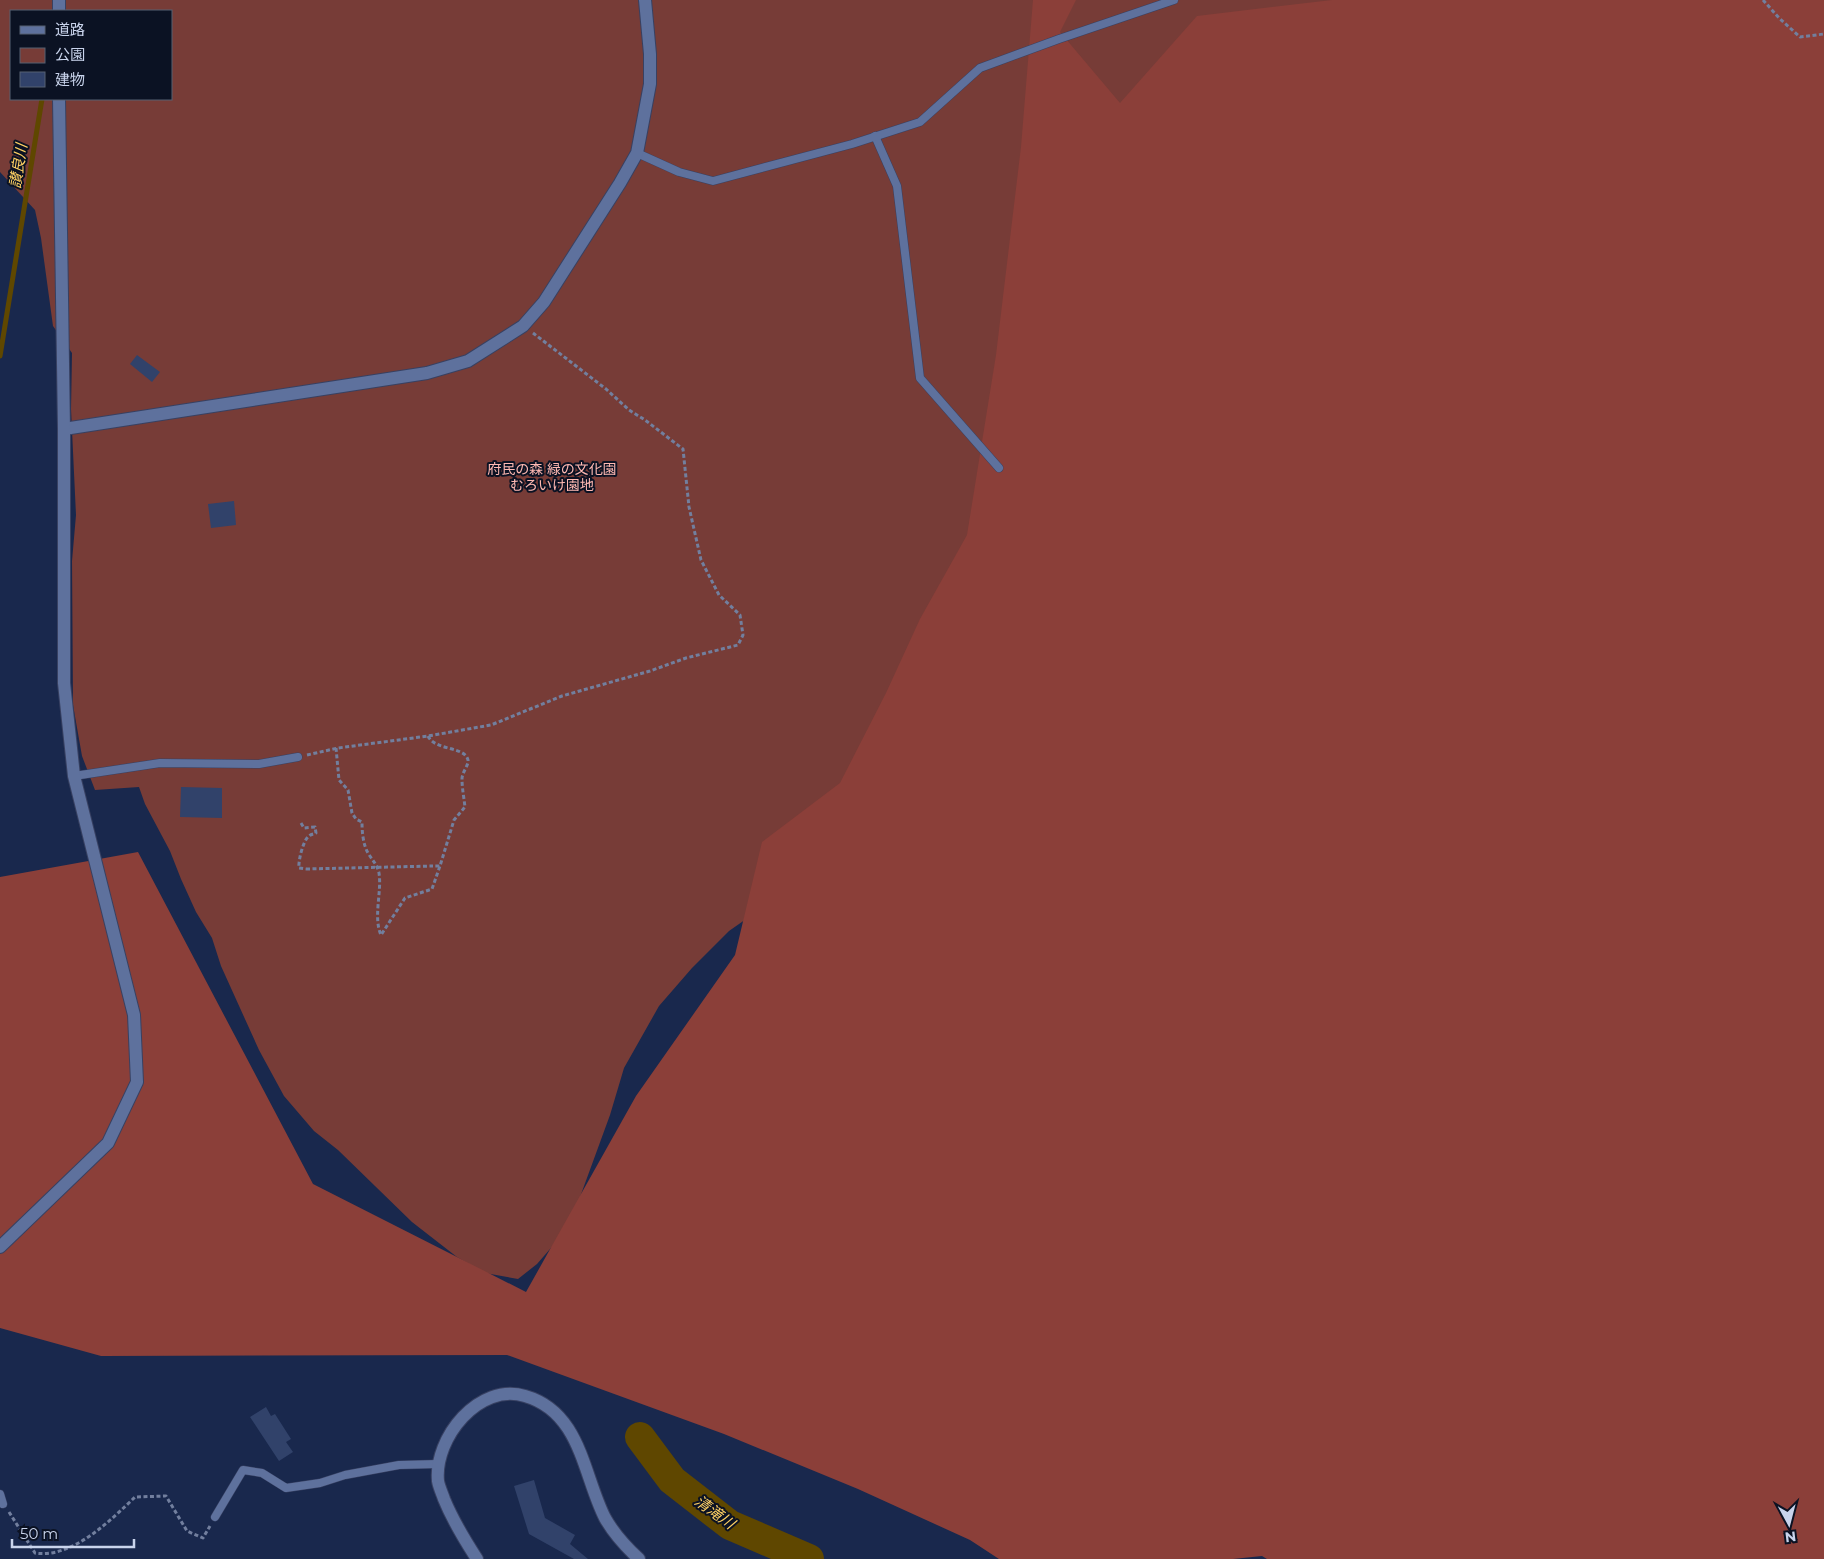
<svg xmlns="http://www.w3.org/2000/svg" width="1824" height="1559" font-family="Montserrat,'Noto Sans JP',sans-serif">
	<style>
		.green { fill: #773c37; fill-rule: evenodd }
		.forest { fill: #8b3f39 }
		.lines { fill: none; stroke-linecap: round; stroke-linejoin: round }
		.stream { stroke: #5f4700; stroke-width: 5 }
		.river { stroke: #5f4700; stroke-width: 30 }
		.building { fill: #31426a }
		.service-casing { stroke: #384162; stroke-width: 9 }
		.tertiary-casing { stroke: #384162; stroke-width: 14 }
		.path { stroke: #727f9e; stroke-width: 3; stroke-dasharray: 4 2.5; stroke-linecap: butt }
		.service { stroke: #5e719d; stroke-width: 8 }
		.tertiary { stroke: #5e719d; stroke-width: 12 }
		.path-bridge { stroke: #727f9e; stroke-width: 3; stroke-dasharray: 4 2.5; stroke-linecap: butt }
		.labels { text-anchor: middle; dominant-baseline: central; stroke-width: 4; stroke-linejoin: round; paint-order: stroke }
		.park-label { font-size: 14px; fill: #ffb9b2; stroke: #0b1223 }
		.water-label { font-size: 15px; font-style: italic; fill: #ffd164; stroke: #0b1223 }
	</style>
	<rect width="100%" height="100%" fill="#19284d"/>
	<path class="green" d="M0,0H1764L749,917L729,931L692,968L659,1006L624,1068L610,1115L576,1208L557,1241L537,1264L518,1279L485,1273L457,1257L412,1222L338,1150L314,1131L284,1096L259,1050L221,966L212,938L196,912L181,879L170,851L145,804L139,787L95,790L82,756L73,705L72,561L76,515L71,409L72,353L53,326L41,238L35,210L0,172ZM11,11H171V99H11Z"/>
	<polygon class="forest" points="1033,0 1076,0 1060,32 1120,103 1197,16 1332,0 1824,0 1824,1559 1267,1559 1262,1556 1233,1559 999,1559 970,1540 858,1489 724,1434 507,1355 101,1356 0,1328 0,877 138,852 313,1184 526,1292 636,1096 735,955 762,842 840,783 886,693 920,619 967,535 996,355 1021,147"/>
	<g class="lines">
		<polyline class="stream" points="0,356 42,99"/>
		<polyline class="river" points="640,1437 672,1480 730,1525 809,1559"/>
	</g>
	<g class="building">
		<polygon points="137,355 160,372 152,382 130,364"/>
		<polygon points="234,501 236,525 211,528 208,504"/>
		<polygon points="181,787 222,788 222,818 180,817"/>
		<polygon points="266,1407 271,1416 275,1414 291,1439 286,1442 293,1452 279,1461 250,1417"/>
		<polygon points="534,1480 545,1518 575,1535 570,1544 588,1559 574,1559 529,1534 514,1486"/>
	</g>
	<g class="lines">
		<g class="service-casing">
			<g id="service">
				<polyline points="875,136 897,186 920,378 999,468"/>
				<polyline points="637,153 679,172 713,181 852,144 920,122 980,68 1059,39 1174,0"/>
				<polyline points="74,776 160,763 259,764 298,757"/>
				<polyline points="0,1494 3,1504"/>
				<polyline points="215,1517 243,1470 262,1473 286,1488 320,1483 345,1475 399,1465 438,1464"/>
			</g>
		</g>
		<g class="tertiary-casing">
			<g id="tertiary">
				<polyline points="59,0 59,11"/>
				<polyline points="64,429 427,373 468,361 523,326 544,302 620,183 637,153 650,84 650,54 645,0"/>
				<polyline points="0,1247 108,1143 137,1082 134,1015 74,776 64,683 64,429 59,99"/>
				<path d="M477,1559C464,1539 453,1521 444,1499C442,1493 439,1487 438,1481C434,1438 479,1382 525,1396C581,1412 583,1475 605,1518C614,1534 626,1547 639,1559"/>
			</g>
		</g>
		<g class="path">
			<polyline points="1763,0 1779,18 1800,37 1824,34"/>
			<path d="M428,736C435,751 465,746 468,760C469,765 462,772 462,779C462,788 464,798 465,807L454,820L440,866H433"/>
			<path d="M336,748L339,780L348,790L352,813L356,819L362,822C362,832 363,844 368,853C372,860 377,864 379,873C382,892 373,917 381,935L405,898L432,889L440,866"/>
			<polyline points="307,755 338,748 428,736 491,725 562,696 650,671 686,658 738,645 743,635 740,615 719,595 701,560 689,507 683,449 645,420 629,410 606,389 533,333"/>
			<path d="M301,823L304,828L315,827L316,833C314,834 311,834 309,836C303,840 298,862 299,868L306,869"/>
			<path d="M9,1512L35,1553C72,1559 111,1520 135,1497L166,1496L187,1531L203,1538L210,1526"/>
		</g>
		<use href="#service" class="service"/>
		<use href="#tertiary" class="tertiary"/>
		<polyline class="path-bridge" points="306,869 433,866"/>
	</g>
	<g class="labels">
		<g class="park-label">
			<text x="552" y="469">府民の森 緑の文化園<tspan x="552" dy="16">むろいけ園地</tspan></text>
		</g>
		<g class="water-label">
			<text transform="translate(18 166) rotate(-81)">讃良川</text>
			<text transform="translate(715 1512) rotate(36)">清滝川</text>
		</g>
	</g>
	<rect x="10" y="10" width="162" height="90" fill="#0b1223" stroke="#576073"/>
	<rect x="20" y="26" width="25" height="8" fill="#5e719d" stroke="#576073"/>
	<text x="55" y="35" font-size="15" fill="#c9d4ec">道路</text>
	<rect x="20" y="48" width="25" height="15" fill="#773c37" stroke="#576073"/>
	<text x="55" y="60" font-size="15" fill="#c9d4ec">公園</text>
	<rect x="20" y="72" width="25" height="15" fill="#31426a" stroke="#576073"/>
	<text x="55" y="85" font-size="15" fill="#c9d4ec">建物</text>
	<g transform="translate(1789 1524) rotate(173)" stroke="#0b1223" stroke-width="4" paint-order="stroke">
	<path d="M0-4L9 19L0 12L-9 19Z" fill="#c9d4ec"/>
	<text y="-8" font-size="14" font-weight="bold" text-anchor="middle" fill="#c9d4ec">N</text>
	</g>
	<path d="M12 1539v8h122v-8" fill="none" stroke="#c9d4ec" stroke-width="2.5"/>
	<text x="20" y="1539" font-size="15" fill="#c9d4ec" stroke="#0b1223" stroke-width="4" paint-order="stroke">50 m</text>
</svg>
